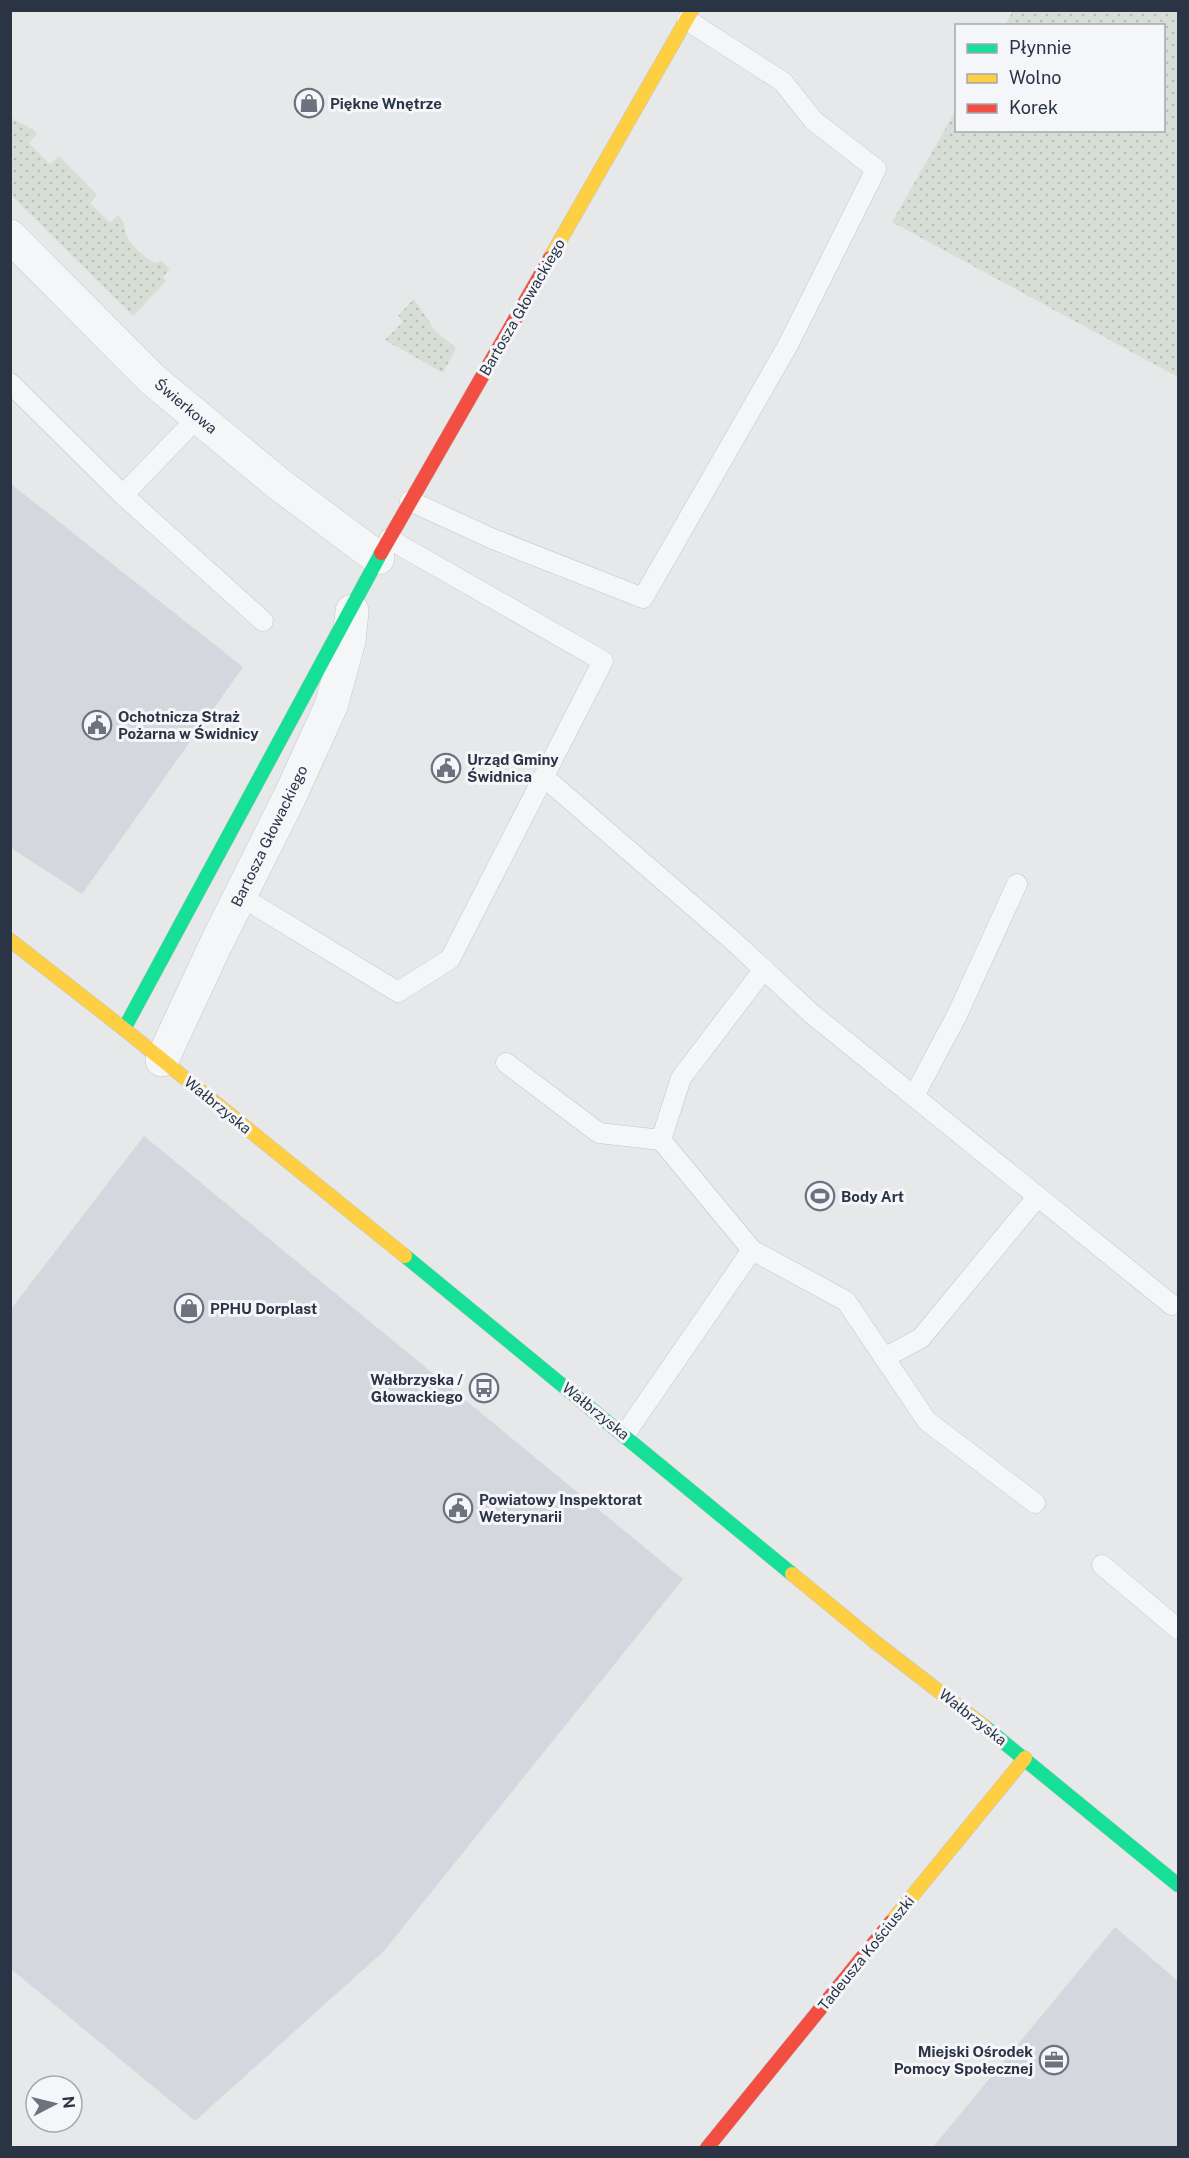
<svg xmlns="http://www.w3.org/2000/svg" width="1189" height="2158" font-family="'Public Sans',sans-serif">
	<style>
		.built { fill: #d4d7dd }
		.grass { fill: url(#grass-dots) }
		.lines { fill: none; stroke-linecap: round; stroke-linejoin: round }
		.lane-casing { stroke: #c4c6c8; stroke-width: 21 }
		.street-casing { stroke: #c4c6c8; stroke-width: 34 }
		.fast-casing { stroke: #c4c6c8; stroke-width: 15 }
		.slow-casing { stroke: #c4c6c8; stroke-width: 15 }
		.jam-casing { stroke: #c4c6c8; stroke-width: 15 }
		.lane { stroke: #f5f6f7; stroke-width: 20 }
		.street { stroke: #f5f6f7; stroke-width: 33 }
		.fast { stroke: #16e098; stroke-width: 14 }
		.slow { stroke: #ffcf43; stroke-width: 14 }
		.jam { stroke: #f24e42; stroke-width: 14 }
		.labels { text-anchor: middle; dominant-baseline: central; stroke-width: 6; stroke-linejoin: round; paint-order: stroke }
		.poi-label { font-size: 15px; font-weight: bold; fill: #2b3445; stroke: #f4f6f9; text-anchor: start }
		.street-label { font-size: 15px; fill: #2b3445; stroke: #f4f6f9 }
	</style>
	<defs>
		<pattern id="grass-dots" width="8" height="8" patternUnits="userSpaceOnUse" patternTransform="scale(1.5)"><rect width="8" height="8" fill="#d6ded6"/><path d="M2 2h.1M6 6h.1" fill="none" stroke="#b8bfb9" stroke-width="1.8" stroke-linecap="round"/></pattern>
	</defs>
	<rect width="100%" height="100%" fill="#e6e8ea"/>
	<g class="built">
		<polygon points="11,484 243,667 82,894 11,848"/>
		<polygon points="144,1136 683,1579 384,1951 195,2121 11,1969 11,1309"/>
		<polygon points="1115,1927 1178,1981 1178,2147 933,2147"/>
	</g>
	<g class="grass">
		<polygon points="1013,11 1178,11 1178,377 892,222 956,110 956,130 1164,130 1164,26 1005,25"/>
		<path d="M10,117C20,124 29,125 37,134L29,143L50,164L59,156L97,195L90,203L110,223L118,215C127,225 123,229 128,238C134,249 145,257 154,263L161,261L170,269L163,277L166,281L133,316L11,195Z"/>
		<polygon points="414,299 436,332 456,348 443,373 385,340 403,322 398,316"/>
	</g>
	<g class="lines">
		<g class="lane-casing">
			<g id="lane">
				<polyline points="10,383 123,495"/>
				<polyline points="198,417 123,495 263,621"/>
				<polyline points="410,501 493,539 643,598 788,345 876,169 814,121 783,82 687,20"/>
				<polyline points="544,777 731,939 812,1014 1172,1305"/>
				<polyline points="240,896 398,992 450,959 603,661 389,539"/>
				<polyline points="506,1063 599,1133 661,1140"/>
				<polyline points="914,1096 957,1015 1017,884"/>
				<polyline points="752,1250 846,1301 927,1421 1035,1503"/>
				<polyline points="884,1358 921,1338 1038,1196"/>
				<polyline points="625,1434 752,1250 661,1140 681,1078 764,969"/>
				<polyline points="1102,1565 1178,1629"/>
			</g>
		</g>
		<g class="street-casing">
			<g id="street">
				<polyline points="10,236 153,380 279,484 378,558"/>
				<polyline points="162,1060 216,944 290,796 331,706 349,641 352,611"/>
			</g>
		</g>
		<g class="fast-casing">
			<g id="fast">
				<polyline points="124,1029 381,553"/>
				<polyline points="405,1256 792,1574"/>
				<polyline points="985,1727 1178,1885"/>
			</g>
		</g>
		<g class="slow-casing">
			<g id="slow">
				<polyline points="550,258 692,10"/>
				<polyline points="10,940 124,1029 405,1256"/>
				<polyline points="792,1574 875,1642 985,1727"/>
				<polyline points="891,1922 1025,1758"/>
			</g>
		</g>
		<g class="jam-casing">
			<g id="jam">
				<polyline points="381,553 550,258"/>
				<polyline points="707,2148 891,1922"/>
			</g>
		</g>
		<use href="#lane" class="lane"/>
		<use href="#street" class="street"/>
		<use href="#fast" class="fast"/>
		<use href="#slow" class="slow"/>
		<use href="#jam" class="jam"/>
	</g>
	<defs>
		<g id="shop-ring" transform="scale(1.5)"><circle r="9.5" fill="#f4f6f9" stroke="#6c737f" stroke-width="1.5"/><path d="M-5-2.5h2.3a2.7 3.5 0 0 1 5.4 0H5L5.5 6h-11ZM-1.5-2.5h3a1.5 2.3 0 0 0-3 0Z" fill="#6c737f"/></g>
		<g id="civic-ring" transform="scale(1.5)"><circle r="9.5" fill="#f4f6f9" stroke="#6c737f" stroke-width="1.5"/><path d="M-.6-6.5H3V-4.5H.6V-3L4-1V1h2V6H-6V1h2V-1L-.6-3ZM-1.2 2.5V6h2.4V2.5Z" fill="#6c737f"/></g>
		<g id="stadium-ring" transform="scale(1.5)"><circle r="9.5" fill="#f4f6f9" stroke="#6c737f" stroke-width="1.5"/><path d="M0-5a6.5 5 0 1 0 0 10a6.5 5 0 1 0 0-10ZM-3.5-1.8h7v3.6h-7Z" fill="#6c737f"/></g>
		<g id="bus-ring" transform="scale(1.5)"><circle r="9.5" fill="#f4f6f9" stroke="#6c737f" stroke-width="1.5"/><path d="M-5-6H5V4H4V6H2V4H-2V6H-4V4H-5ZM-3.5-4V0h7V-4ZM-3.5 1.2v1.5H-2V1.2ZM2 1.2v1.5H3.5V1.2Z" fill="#6c737f"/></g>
		<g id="office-ring" transform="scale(1.5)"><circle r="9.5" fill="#f4f6f9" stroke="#6c737f" stroke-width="1.5"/><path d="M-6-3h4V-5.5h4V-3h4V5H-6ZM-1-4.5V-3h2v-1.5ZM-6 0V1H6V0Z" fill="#6c737f"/></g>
	</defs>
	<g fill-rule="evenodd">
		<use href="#shop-ring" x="309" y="103"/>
		<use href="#civic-ring" x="97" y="725"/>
		<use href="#civic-ring" x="446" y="768"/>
		<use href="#stadium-ring" x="820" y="1196"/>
		<use href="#shop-ring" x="189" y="1308"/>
		<use href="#bus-ring" x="484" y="1388"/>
		<use href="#civic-ring" x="458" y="1508"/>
		<use href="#office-ring" x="1054" y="2060"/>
	</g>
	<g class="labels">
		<g class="poi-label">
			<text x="330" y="103">Piękne Wnętrze</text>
			<text x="118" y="716">Ochotnicza Straż<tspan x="118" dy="17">Pożarna w Świdnicy</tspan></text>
			<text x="467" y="759">Urząd Gminy<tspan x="467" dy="17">Świdnica</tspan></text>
			<text x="841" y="1196">Body Art</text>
			<text x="210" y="1308">PPHU Dorplast</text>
			<text x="463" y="1379" text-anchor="end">Wałbrzyska /<tspan x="463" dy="17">Głowackiego</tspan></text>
			<text x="479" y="1499">Powiatowy Inspektorat<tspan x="479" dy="17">Weterynarii</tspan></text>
			<text x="1033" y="2051" text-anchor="end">Miejski Ośrodek<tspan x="1033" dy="17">Pomocy Społecznej</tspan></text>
		</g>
		<g class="street-label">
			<text transform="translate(522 307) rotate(-60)">Bartosza Głowackiego</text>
			<text transform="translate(186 406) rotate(40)">Świerkowa</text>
			<text transform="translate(269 836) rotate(-64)">Bartosza Głowackiego</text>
			<text transform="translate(218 1105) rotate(39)">Wałbrzyska</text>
			<text transform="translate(596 1411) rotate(39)">Wałbrzyska</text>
			<text transform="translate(973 1717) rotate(38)">Wałbrzyska</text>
			<text transform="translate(866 1953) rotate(-51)">Tadeusza Kościuszki</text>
		</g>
	</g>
	<rect width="1189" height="2158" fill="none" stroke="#2b3445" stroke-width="24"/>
	<rect x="955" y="24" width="210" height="108" fill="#f4f6f9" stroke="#a4a8b1" stroke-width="1.5"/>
	<rect x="967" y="44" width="30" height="9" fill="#16e098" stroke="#a4a8b1" stroke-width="1.5"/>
	<text x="1009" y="54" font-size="18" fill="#2b3445">Płynnie</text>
	<rect x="967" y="74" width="30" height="9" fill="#ffcf43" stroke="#a4a8b1" stroke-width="1.5"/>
	<text x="1009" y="84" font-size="18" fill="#2b3445">Wolno</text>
	<rect x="967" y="104" width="30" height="9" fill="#f24e42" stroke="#a4a8b1" stroke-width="1.5"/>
	<text x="1009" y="114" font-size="18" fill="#2b3445">Korek</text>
	<g transform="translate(54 2104) rotate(83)"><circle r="28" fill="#f4f6f9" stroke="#a4a8b1" stroke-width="1.5"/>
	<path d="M0-4.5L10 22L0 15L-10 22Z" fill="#6c737f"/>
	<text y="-9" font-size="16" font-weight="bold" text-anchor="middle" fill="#2b3445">N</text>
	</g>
</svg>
